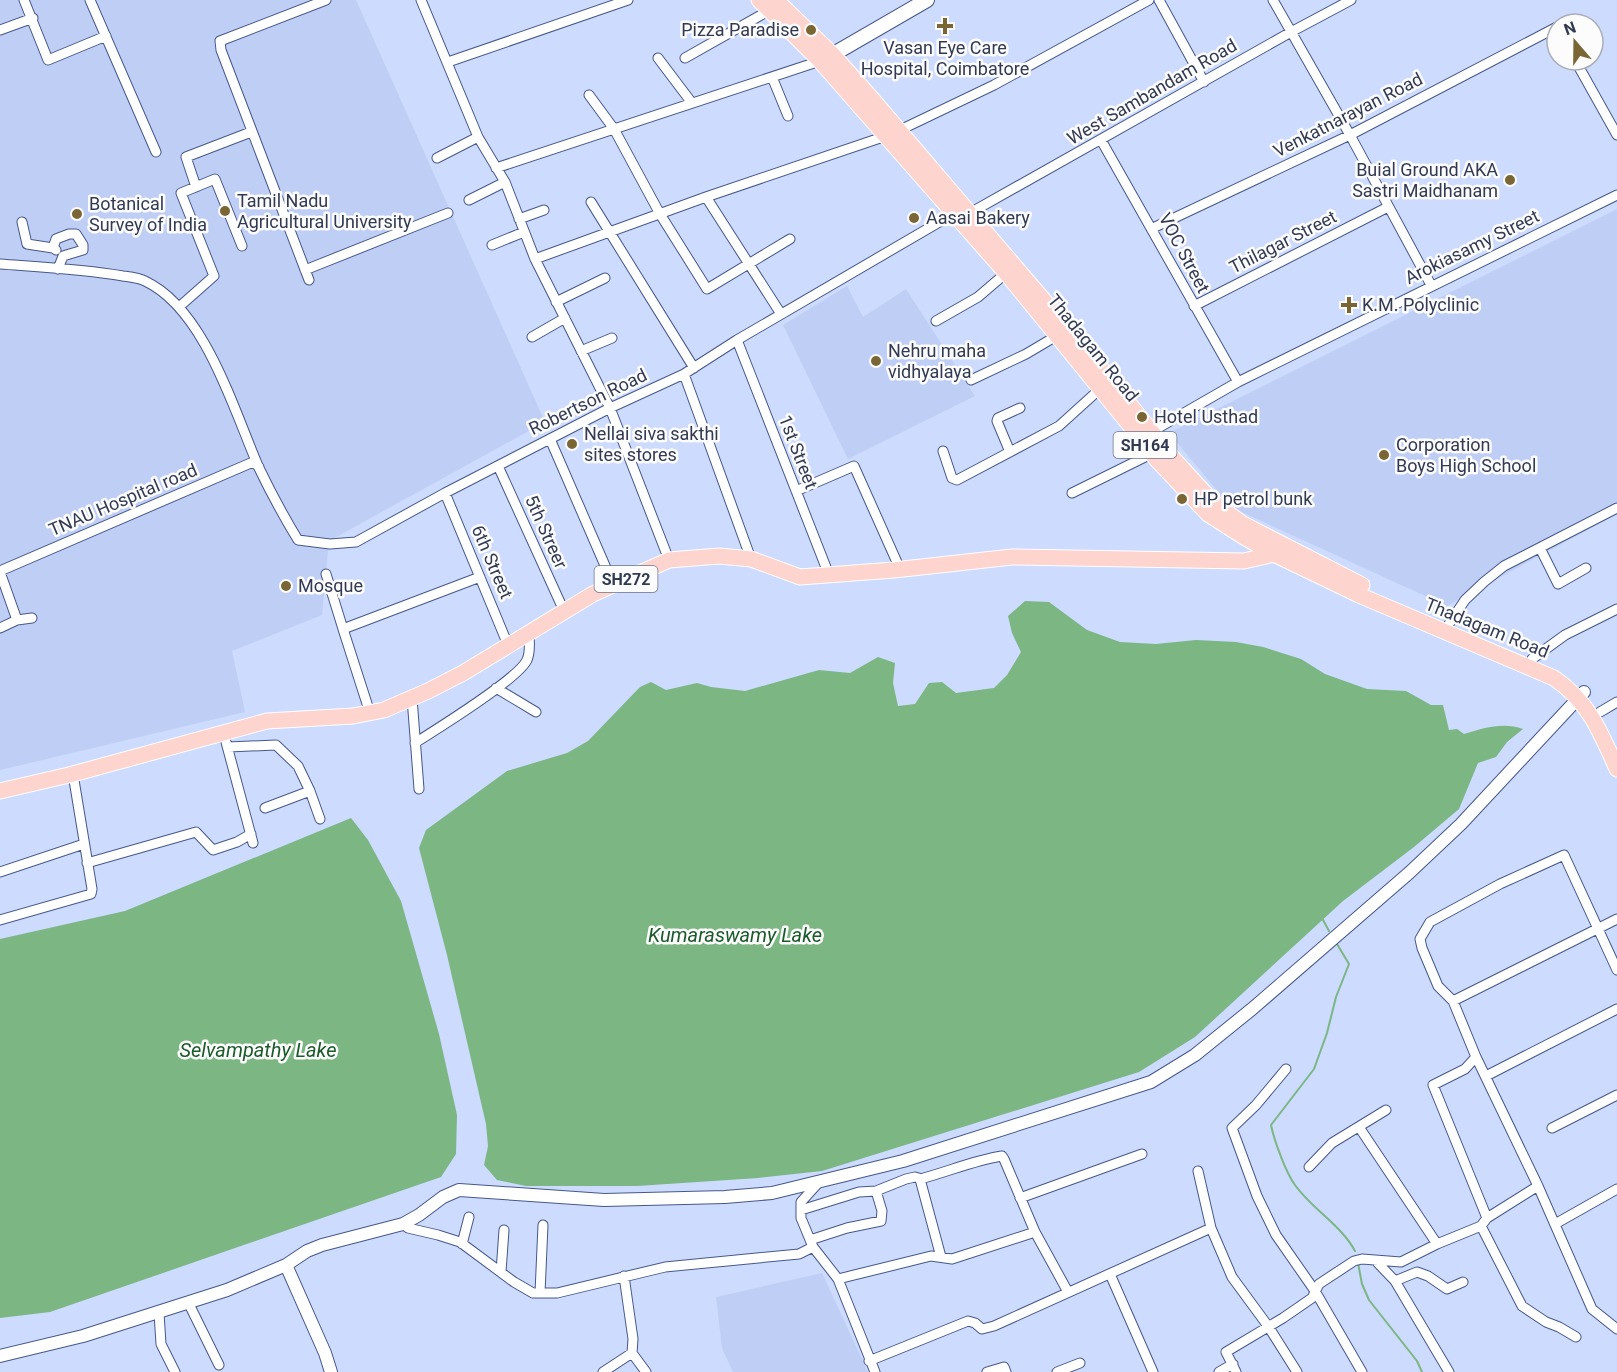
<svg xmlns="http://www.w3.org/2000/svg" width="1617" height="1372" viewBox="0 0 1617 1372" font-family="Roboto,sans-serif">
<rect width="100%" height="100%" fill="#ccdbfe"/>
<path fill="#bfcef5" d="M 0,0 L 356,0 L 545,422 L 329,541 L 322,615 L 232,651 L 245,712 L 0,770 Z
M 1617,209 L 1617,514 L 1447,606 L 1231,507 L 1169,433 Z
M 847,286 L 863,317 L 906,289 L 975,396 L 848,459 L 783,325 Z
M 822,1273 L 868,1372 L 733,1372 L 722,1348 L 716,1297 Z"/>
<path fill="#7bb683" d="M 1025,601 L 1049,602 L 1087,630 L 1120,642 L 1156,644 L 1196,640 L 1236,642 L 1263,647 L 1301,659 L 1325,674 L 1367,689 L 1406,691 L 1431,705 L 1443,705 L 1449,730 L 1457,729 L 1464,734 C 1484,728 1503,722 1523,729 L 1507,742 L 1496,757 L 1478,763 L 1459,809 L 1414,847 L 1343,901 L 1195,1037 L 1139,1072 L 822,1171 L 758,1178 L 637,1186 L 526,1186 L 497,1180 L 484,1165 L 488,1146 L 486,1124 L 447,955 L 419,848 L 426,830 L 507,771 L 567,753 L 588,741 L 640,687 L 651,682 L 666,690 L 697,683 L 711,687 L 745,691 L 819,670 L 850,673 L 878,657 L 895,663 L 893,683 L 898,706 L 915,704 L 929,683 L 942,682 L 956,693 L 994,688 L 1007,675 L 1021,652 L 1012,633 L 1008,616 Z
M 351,818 L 368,840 L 401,901 L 439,1034 L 457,1115 L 456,1154 L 441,1177 L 50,1312 L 0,1318 L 0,939 L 125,911 Z"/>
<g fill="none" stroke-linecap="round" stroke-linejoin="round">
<path stroke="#7bb683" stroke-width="2" d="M 1322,918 L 1329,931
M 1337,944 L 1349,964 L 1336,997 L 1327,1033 L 1314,1069 L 1271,1125 C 1274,1140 1286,1173 1295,1185 C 1312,1209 1341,1225 1355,1251
M 1358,1263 L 1362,1284 L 1369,1300 L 1417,1361 L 1422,1372"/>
<defs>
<path id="minor" d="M 24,0 L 48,60 L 106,36
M 90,0 L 156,152
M 421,0 L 478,137 L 505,182 L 535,259 L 610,408 L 669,560
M 1159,0 L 1204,82
M 1273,0 L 1350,135 L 1431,285
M 0,30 L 33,18
M 658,58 L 692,103
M 685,58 L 770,10
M 1575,60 L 1617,135
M 448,62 L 628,0
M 772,77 L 788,116
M 589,95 L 614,129 L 660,214 L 707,289 L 790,239
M 898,131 L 994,85 L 1149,0
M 1101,140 L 1238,382
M 437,158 L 478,137
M 496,168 L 820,61
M 196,187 L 186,157 L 251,132
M 706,197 L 781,314
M 469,200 L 505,182
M 591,202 L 694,368
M 519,219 L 544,210
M 22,222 L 27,244 L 53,248 L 56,250
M 1153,228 L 1350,135 L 1557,27
M 492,245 L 524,232
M 53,248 L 56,239 L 69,234 L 76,234 L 83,245 L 83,250 L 63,256 L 58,269
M 535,259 L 706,197 L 886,136
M 0,264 C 41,267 83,269 123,276 C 130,277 139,278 145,281 C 205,309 234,411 259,468 C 271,493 284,517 298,540 L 330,544 L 356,542 L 445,493 L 610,408 L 684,374 L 737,340 L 953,214 L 970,213 L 1291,32 L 1351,0
M 305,270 L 448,213
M 309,280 L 221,50 L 220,41 L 326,0
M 556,302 L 605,278
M 1194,306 L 1388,207
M 179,307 L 214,276 L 181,193 L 215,179 L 242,246
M 936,321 L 978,297 L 1006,273
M 532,337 L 565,318
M 737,340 L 829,575
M 581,351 L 612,338
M 684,374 L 751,559
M 971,380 L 1026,354 L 1058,335
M 1151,432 L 1238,382 L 1617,195
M 550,439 L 613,584
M 943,451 L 952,478 L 957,480 L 1059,426 L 1101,388
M 1010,452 L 997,421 L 998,418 L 1020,408
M 498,466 L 564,611
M 796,491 L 854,466 L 900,569
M 445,493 L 508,645
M 1072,493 L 1151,454
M 1540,548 L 1558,584 L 1586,568
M 0,571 L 253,462 L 259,467
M 0,572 L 17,620
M 326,574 L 343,629
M 1449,624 L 1465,600 L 1484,582 L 1504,566 L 1617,508
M 0,628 L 17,620 L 32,618
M 1532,659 L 1565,635 L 1617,609
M 496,688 L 536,712
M 412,698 L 419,789
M 1600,712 L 1617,702
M 370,713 L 343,629 L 480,577
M 226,742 L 253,843
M 415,743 C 437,729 518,679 527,660 C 531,651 529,642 529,632
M 228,747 L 276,745 L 298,766 L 310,791 L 320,819
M 265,808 L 310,791
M 87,863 L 196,832 L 213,850 L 237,842 L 251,834
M 0,872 L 84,844
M 0,920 L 91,894 L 92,889 L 73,774
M 1617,970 L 1564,855 L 1500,884 L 1430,922 L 1420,939 L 1422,948 L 1438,986 L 1453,1001 L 1476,1057 L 1465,1069 L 1433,1085 L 1487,1218 L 1538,1186 L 1592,1309 L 1617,1329
M 1453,1001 L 1617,919
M 1476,1057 L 1538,1186
M 1286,1069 L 1256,1105 L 1232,1128 L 1257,1196 L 1276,1235 L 1315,1291 L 1362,1372
M 1486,1076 L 1617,1009
M 1359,1127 L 1437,1244
M 1552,1128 L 1617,1095
M 1309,1167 L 1332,1143 L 1386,1110
M 1198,1171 L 1211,1228 L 1232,1277 L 1268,1326 L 1297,1372
M 820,1181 L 801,1202 L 801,1218 L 813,1247 L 838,1279 L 875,1372
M 1020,1198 L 1142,1154
M 801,1210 L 859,1192 L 876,1191 L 906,1179 L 915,1177 L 922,1179
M 403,1224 L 408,1228 L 438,1235 L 460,1242 L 514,1282 L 533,1293 L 557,1293 L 665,1267 L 799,1254 L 813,1247
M 1555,1224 L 1617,1189
M 1481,1226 L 1522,1306 L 1546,1322 L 1559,1327 L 1576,1337
M 810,1240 L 847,1228 L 881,1221 L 882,1211 L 876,1191
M 462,1244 L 469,1217
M 941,1257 L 920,1179 C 947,1172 975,1160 1002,1156 L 1004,1159 L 1035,1232
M 1375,1260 L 1395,1281 L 1449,1372
M 501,1272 L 504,1230
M 1110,1274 L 1153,1372
M 838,1279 L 931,1256 L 952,1259 L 1035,1232 L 1068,1292
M 1395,1281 L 1417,1272 L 1428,1276 L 1447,1289 L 1463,1282
M 540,1293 L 543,1225
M 188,1302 L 219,1365
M 159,1313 L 161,1344 L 175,1372
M 632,1353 L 646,1372
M 869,1361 L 968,1321 L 975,1323 L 982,1329 L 994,1326 L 1211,1228
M 603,1372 L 632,1353 L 633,1339 L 624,1276
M 987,1372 L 1004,1367 L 1006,1372
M 1057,1372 L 1080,1363
M 1219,1372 L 1233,1364
M 1236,1372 L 1226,1352 L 1283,1318 L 1312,1298 L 1319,1284 L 1354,1261 L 1362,1259 L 1401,1262 L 1437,1244 L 1481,1226 L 1487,1218"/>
<path id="tertiary" d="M 286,1265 L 325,1353 L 331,1372
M 0,1356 L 83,1336 L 227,1290 L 286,1265 L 307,1251 L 322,1245 L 403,1224 L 419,1215 L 443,1197 L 459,1190 L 604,1200 L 725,1197 L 772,1193 L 903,1161 L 1151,1082 L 1195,1055 L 1252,1009 L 1409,873 L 1461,824 L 1584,692"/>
<path id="secondary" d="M 825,59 L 927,0"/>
<path id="primary" d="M 759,0 L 820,61 L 1006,273 L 1137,434 L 1157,460 L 1208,514 L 1244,537 L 1274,554 L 1359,595 L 1554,678 C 1589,702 1600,731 1617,769
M 776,0 L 833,55 L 873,100 L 1087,351 L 1171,456 L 1213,502 L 1243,524 L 1362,585
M 0,791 L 69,775 L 267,721 L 353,716 L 384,710 L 428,691 L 463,673 L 593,594 L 669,560 L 719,556 L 751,559 L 800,577 L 894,570 L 1012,557 L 1244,561 L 1274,554 L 1279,543"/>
</defs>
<use href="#minor" stroke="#45588a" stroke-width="11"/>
<use href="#tertiary" stroke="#45588a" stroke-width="14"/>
<use href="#secondary" stroke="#45588a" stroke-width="16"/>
<use href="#primary" stroke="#fff" stroke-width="17"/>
<use href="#minor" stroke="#fff" stroke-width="9"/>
<use href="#tertiary" stroke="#fff" stroke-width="12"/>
<use href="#secondary" stroke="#fff" stroke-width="14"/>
<use href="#primary" stroke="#fed4ce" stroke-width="15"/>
</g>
<g fill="#796634" stroke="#fcfcfc" stroke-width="2">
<path d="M942 17h6v6h6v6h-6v6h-6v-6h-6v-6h6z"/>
<circle cx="811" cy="30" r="6"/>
<circle cx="1510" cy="180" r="6"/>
<circle cx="225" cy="211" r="6"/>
<circle cx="77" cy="214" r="6"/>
<circle cx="914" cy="218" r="6"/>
<path d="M1346 296h6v6h6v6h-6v6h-6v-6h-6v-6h6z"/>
<circle cx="876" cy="361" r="6"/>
<circle cx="1142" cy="417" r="6"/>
<circle cx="572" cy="444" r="6"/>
<circle cx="1384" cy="455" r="6"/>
<circle cx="1182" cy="499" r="6"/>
<circle cx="286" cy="586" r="6"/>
</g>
<g text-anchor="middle" stroke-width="5" stroke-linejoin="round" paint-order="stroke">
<g fill="#fcfcfc" stroke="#6e7485" stroke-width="1.5">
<rect x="1113.5" y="432" width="63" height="26" rx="4.5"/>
<rect x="594.5" y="566" width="63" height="26" rx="4.5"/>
</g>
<g font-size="16" font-weight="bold" fill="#313a52">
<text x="1145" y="451">SH164</text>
<text x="626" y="585">SH272</text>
</g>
<g font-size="18" fill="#313a52" stroke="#fcfcfc" text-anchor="start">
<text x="799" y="36" text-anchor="end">Pizza Paradise</text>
<text x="945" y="54" text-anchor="middle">Vasan Eye Care<tspan x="945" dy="21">Hospital, Coimbatore</tspan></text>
<text x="1498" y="176" text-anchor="end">Buial Ground AKA<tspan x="1498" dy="21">Sastri Maidhanam</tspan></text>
<text x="237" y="207">Tamil Nadu<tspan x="237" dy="21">Agricultural University</tspan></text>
<text x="89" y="210">Botanical<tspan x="89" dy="21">Survey of India</tspan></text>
<text x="926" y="224">Aasai Bakery</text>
<text x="1362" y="311">K.M. Polyclinic</text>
<text x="888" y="357">Nehru maha<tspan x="888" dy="21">vidhyalaya</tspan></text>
<text x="1154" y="423">Hotel Usthad</text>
<text x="584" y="440">Nellai siva sakthi<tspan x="584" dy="21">sites stores</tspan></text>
<text x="1396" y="451">Corporation<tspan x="1396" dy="21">Boys High School</tspan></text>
<text x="1194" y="505">HP petrol bunk</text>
<text x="298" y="592">Mosque</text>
</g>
<g font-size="18" fill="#313a52" stroke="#fcfcfc">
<text transform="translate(1152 92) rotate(-30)" y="6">West Sambandam Road</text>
<text transform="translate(1348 115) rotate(-27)" y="6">Venkatnarayan Road</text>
<text transform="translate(1283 242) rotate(-27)" y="6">Thilagar Street</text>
<text transform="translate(1472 247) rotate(-26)" y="6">Arokiasamy Street</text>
<text transform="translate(1184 253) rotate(62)" y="6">VOC Street</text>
<text transform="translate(1093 348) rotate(51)" y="6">Thadagam Road</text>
<text transform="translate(588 402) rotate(-26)" y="6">Robertson Road</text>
<text transform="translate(798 452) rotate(69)" y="6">1st Street</text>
<text transform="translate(123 500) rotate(-23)" y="6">TNAU Hospital road</text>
<text transform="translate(546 532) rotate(66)" y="6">5th Streer</text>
<text transform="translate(492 562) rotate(67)" y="6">6th Street</text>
<text transform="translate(1487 628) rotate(22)" y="6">Thadagam Road</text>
</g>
<g font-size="20" font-style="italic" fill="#1b5a2a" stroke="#fcfcfc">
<text x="735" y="942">Kumaraswamy Lake</text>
<text x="258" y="1057">Selvampathy Lake</text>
</g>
</g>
<g transform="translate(1575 42) rotate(340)"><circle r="28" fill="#fcfcfc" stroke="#abaeb8" stroke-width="1.5"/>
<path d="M0-4.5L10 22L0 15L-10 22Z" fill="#796634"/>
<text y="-9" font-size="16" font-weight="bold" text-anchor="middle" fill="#313a52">N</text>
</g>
</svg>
